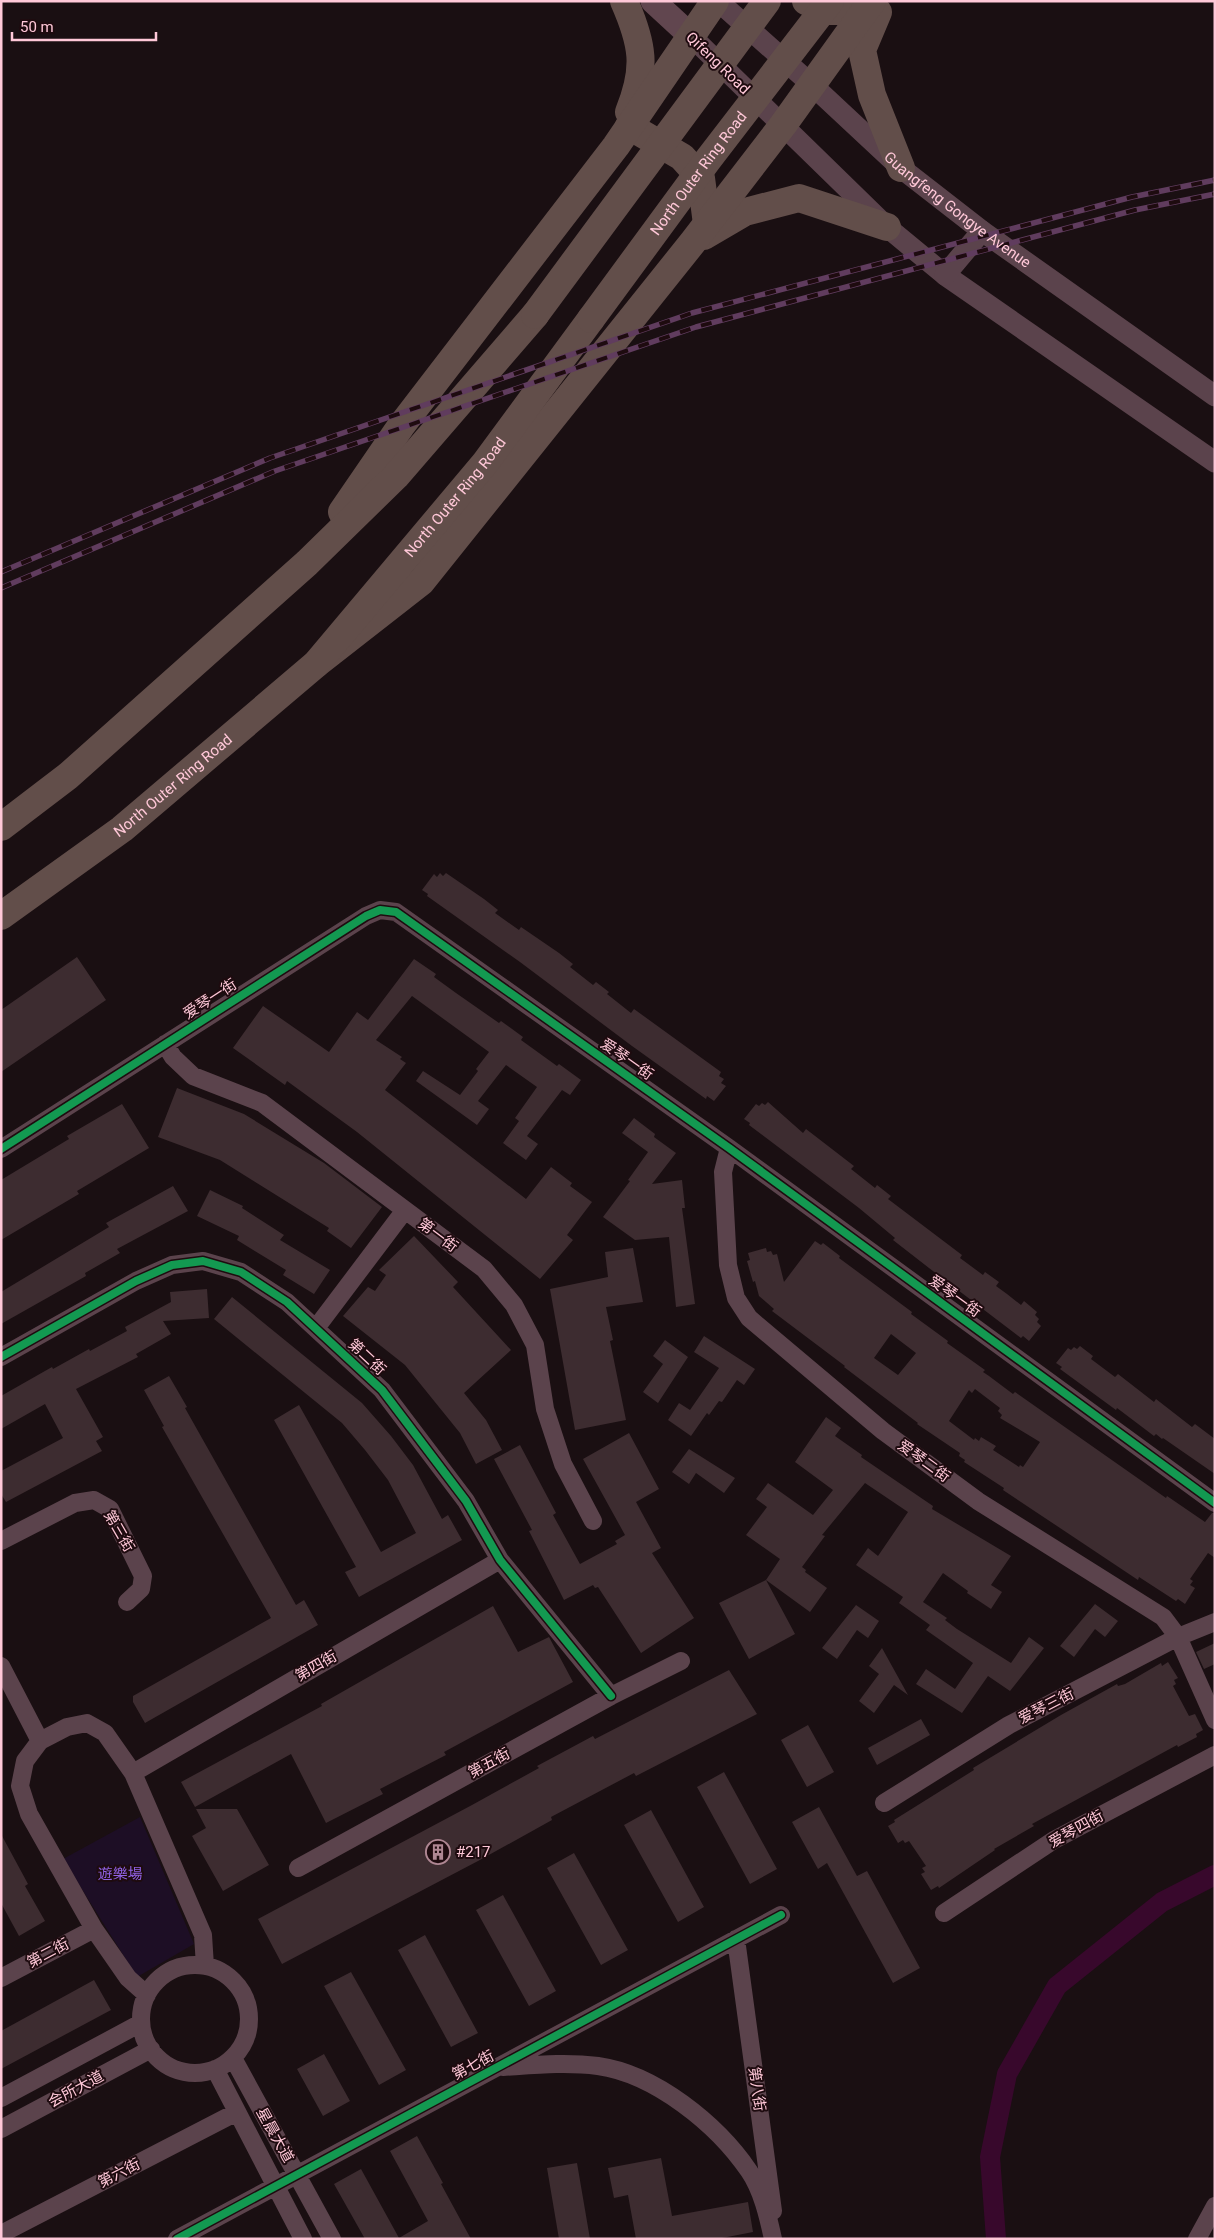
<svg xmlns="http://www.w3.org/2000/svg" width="1216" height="2240" viewBox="0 0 1216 2240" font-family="Roboto,'Noto Sans SC',sans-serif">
<rect width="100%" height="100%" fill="#1a0f12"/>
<path fill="#1d0e25" d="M 140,1817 L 194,1944 L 137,1977 L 63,1859 Z"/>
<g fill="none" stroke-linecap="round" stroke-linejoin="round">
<path stroke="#38082c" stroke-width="20" d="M 996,2239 L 990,2157 L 1007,2074 L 1057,1986 L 1162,1902 L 1215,1875"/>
</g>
<path fill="#3d2c30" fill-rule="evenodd" d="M 440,873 L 443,876 L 446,873 L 484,899 L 498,910 L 495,913 L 519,930 L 521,927 L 559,953 L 573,964 L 570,967 L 593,985 L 596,982 L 609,992 L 607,994 L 631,1013 L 634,1009 L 721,1072 L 719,1076 L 724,1079 L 721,1083 L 726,1086 L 714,1101 L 707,1096 L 706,1099 L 632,1046 L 520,962 L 427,896 L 428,894 L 422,890 L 434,874 L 437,877 Z
M 77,957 L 106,1000 L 1,1072 L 1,1010 Z
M 414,959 L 436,974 L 434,977 L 456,993 L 499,1023 L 501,1021 L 523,1037 L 521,1040 L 557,1066 L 559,1064 L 581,1080 L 570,1095 L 562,1090 L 527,1136 L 538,1144 L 526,1160 L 503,1143 L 519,1121 L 515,1118 L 537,1087 L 506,1065 L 478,1101 L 489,1109 L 477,1125 L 416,1081 L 423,1071 L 460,1095 L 478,1071 L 476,1069 L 489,1052 L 412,996 L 376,1040 L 402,1057 L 400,1059 L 406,1063 L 385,1090 L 526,1199 L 551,1167 L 572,1183 L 570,1186 L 592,1202 L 567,1235 L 573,1240 L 540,1279 L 357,1132 L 287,1081 L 285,1085 L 233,1048 L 263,1006 L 329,1052 L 357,1012 L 368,1020 Z
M 177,1088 L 244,1114 L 324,1163 L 382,1207 L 351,1248 L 327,1231 L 329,1228 L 220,1160 L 158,1137 Z
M 768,1102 L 803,1133 L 806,1129 L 854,1166 L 851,1169 L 875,1188 L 877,1185 L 891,1196 L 888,1199 L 962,1255 L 960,1258 L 983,1275 L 985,1272 L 999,1282 L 996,1286 L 1007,1294 L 1021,1305 L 1024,1301 L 1037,1312 L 1035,1315 L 1039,1319 L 1037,1322 L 1041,1326 L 1029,1341 L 1023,1336 L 1021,1338 L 929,1268 L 893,1240 L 895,1238 L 859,1208 L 749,1125 L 750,1123 L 744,1119 L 756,1104 L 759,1106 L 762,1103 L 765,1105 Z
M 122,1104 L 149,1148 L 77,1191 L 79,1194 L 1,1240 L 1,1180 L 69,1139 L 67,1136 Z
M 634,1118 L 655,1134 L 654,1137 L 676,1153 L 652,1184 L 682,1180 L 685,1208 L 682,1208 L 695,1304 L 676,1307 L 669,1237 L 635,1240 L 603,1217 L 630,1181 L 628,1180 L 648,1152 L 622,1133 Z
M 173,1186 L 188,1211 L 117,1249 L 120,1253 L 85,1273 L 86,1276 L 1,1324 L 1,1292 L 109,1227 L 106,1223 Z
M 210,1190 L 243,1206 L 242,1208 L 284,1235 L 280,1240 L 330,1270 L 314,1294 L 283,1275 L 286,1270 L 237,1240 L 239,1236 L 197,1216 Z
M 414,1236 L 458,1282 L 453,1287 L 511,1350 L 464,1393 L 486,1420 L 502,1450 L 476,1464 L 460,1433 L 405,1365 L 343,1316 L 368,1287 L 375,1291 L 386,1275 L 379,1270 Z
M 815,1241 L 821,1245 L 823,1243 L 840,1256 L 839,1258 L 912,1312 L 911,1314 L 948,1341 L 947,1343 L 985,1370 L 983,1372 L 989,1376 L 1013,1394 L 1015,1392 L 1166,1498 L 1167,1496 L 1205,1522 L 1212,1513 L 1215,1513 L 1215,1558 L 1208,1553 L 1190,1579 L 1193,1581 L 1190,1585 L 1195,1588 L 1185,1604 L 1178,1599 L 1176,1601 L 1139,1577 L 1138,1580 L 1003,1490 L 1004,1488 L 964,1462 L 965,1460 L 959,1456 L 960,1453 L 917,1424 L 918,1423 L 844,1367 L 845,1366 L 772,1311 L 774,1309 L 759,1296 L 755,1281 L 753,1282 L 747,1261 L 750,1260 L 748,1253 L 766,1248 L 767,1252 L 771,1251 L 773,1255 L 777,1254 L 784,1282 ZM 891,1334 L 916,1353 L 898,1375 L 874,1358 ZM 975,1389 L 1000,1408 L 998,1411 L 1002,1415 L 1000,1418 L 1040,1442 L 1023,1467 L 1020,1465 L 1019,1467 L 993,1450 L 996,1446 L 981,1437 L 979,1441 L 975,1438 L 974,1440 L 949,1421 L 969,1390 L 972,1393 Z
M 633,1248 L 643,1302 L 606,1307 L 613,1340 L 610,1341 L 626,1420 L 575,1430 L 550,1289 L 608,1277 L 605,1252 Z
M 207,1289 L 209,1318 L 163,1321 L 171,1334 L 136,1354 L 138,1357 L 76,1389 L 103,1437 L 96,1441 L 102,1451 L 6,1502 L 1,1494 L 1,1471 L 63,1438 L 45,1404 L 1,1429 L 1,1396 L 52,1367 L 53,1369 L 89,1349 L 90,1351 L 127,1331 L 125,1327 L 171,1302 L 170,1292 Z
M 232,1297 L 362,1403 L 391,1436 L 413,1465 L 442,1519 L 448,1515 L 462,1540 L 359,1597 L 345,1572 L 356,1567 L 274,1420 L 299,1405 L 381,1552 L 416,1533 L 388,1480 L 365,1450 L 342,1423 L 214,1319 Z
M 704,1336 L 755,1369 L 744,1385 L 737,1380 L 722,1402 L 719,1401 L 709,1415 L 707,1413 L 691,1436 L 668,1420 L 679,1403 L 690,1410 L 719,1368 L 694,1352 Z
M 665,1340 L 688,1357 L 658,1403 L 643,1392 L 663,1364 L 653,1356 Z
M 1080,1346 L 1093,1356 L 1091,1359 L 1115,1377 L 1118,1374 L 1154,1402 L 1156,1399 L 1192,1427 L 1195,1424 L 1215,1439 L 1215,1474 L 1163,1438 L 1162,1439 L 1156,1434 L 1154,1436 L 1117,1408 L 1116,1410 L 1060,1369 L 1062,1367 L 1056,1363 L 1068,1348 L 1071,1350 L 1074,1347 L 1077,1349 Z
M 169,1376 L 187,1407 L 185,1408 L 296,1605 L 304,1600 L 318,1625 L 145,1723 L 133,1702 L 133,1696 L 271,1618 L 162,1427 L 164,1426 L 144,1390 Z
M 826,1417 L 841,1428 L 835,1436 L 862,1455 L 861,1457 L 933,1506 L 932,1509 L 1011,1556 L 991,1585 L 1002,1592 L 991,1609 L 967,1593 L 968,1591 L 943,1573 L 923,1602 L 947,1618 L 945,1620 L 957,1629 L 1011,1663 L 1029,1637 L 1044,1648 L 1010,1691 L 988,1676 L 962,1713 L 916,1684 L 926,1669 L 955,1689 L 973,1663 L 926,1630 L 930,1625 L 899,1603 L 903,1597 L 856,1565 L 868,1548 L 878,1556 L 908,1512 L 865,1483 L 822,1535 L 825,1536 L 802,1567 L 806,1570 L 805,1572 L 827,1588 L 810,1612 L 766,1580 L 795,1634 L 749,1659 L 719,1603 L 766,1580 L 780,1559 L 746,1535 L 767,1507 L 756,1499 L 768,1483 L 813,1515 L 833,1490 L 795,1462 Z
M 629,1433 L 659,1489 L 636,1502 L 661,1548 L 652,1553 L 694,1618 L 641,1653 L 598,1587 L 595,1588 L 593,1585 L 564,1600 L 529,1531 L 532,1530 L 494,1459 L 520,1445 L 556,1513 L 553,1515 L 580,1564 L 617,1544 L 615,1541 L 625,1535 L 583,1459 Z
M 689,1449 L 735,1478 L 724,1493 L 696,1473 L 689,1484 L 672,1472 Z
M 1095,1604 L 1118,1621 L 1105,1637 L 1095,1629 L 1074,1657 L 1060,1646 Z
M 856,1605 L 879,1621 L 868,1638 L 857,1630 L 837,1659 L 822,1648 Z
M 493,1606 L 518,1652 L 549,1637 L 573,1682 L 444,1752 L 446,1755 L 380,1789 L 383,1794 L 326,1823 L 291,1754 L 195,1807 L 181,1782 L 322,1706 L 321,1704 Z
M 1215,1643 L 1215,1664 L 1204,1669 L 1196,1652 Z
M 882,1648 L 908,1695 L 894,1685 L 874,1713 L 859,1701 L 879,1674 L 869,1666 Z
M 1168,1662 L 1178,1678 L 1174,1680 L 1176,1684 L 1173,1686 L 1189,1716 L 1195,1714 L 1203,1730 L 1196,1734 L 1197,1737 L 1178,1747 L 1177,1745 L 1032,1824 L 1034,1826 L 994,1849 L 995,1850 L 939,1888 L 938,1886 L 931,1890 L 921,1874 L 925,1872 L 922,1868 L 926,1866 L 909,1841 L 905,1843 L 903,1840 L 898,1843 L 888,1826 L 895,1822 L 894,1820 L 974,1770 L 973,1768 L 1061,1715 L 1117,1684 L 1118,1686 L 1125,1684 L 1161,1663 L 1162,1666 Z
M 729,1670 L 757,1714 L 636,1776 L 634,1773 L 551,1817 L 552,1820 L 478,1861 L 282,1964 L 258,1919 L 472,1805 L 539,1768 L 537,1766 L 593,1736 L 595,1739 Z
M 921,1719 L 930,1735 L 877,1765 L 868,1748 Z
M 808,1725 L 834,1772 L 807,1787 L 781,1740 Z
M 724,1772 L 777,1869 L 750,1884 L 697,1787 Z
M 819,1807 L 857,1876 L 867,1871 L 920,1968 L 893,1983 L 827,1863 L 818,1869 L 792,1822 Z
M 196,1809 L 237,1809 L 269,1865 L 223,1891 L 192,1836 L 206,1828 Z
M 651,1810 L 704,1907 L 678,1922 L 624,1825 Z
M 1,1834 L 28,1884 L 25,1886 L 45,1921 L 19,1936 L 1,1903 Z
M 574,1853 L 628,1950 L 601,1965 L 547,1868 Z
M 503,1895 L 556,1991 L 529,2006 L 476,1910 Z
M 425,1935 L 478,2033 L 451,2047 L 398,1950 Z
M 351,1972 L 406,2070 L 379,2085 L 324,1986 Z
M 94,1980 L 111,2010 L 1,2069 L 1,2031 Z
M 324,2054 L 350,2101 L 323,2116 L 297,2069 Z
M 417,2136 L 443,2183 L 441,2184 L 471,2239 L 365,2239 L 334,2184 L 361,2169 L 399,2238 L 428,2221 L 390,2151 Z
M 661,2158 L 672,2216 L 748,2202 L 753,2232 L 717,2239 L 636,2239 L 628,2195 L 614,2198 L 608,2168 Z
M 577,2163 L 590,2239 L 559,2239 L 547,2168 Z"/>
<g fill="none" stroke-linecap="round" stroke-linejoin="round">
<path stroke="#5b434c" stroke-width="18" d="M 165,1044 L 173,1057 L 193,1076 L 262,1103 L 484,1269 L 514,1305 L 535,1345 L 545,1409 L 563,1464 L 593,1521
M 729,1148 L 723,1172 L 728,1265 L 736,1298 L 749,1318 L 883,1431 L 978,1501 L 1163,1617 L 1178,1637 L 1215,1720
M 1,1149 L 366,916 L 380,910 L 396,912 L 729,1148 L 1215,1503
M 316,1328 L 405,1210
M 1,1357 L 136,1281 L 172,1265 L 203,1261 L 241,1272 L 287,1302 L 382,1390 L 466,1501 L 500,1560 L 611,1696
M 1,1541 L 75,1503 L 94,1500 L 110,1509 L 143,1576 L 141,1589 L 127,1602
M 1,1666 L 40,1741
M 133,1773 L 500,1560
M 884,1803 L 1009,1725 L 1178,1637 L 1215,1622
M 298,1868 L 611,1696 L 681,1661
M 944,1913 L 1054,1840 L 1215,1755
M 736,1939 L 773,2211
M141 2019a54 54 0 1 1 108 0a54 54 0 1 1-108 0Z
M 1,1978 L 94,1929
M 147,1995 L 128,1978 L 94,1929 L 29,1814 L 20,1786 L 25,1761 L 40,1741 L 67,1727 L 87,1723 L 105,1733 L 133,1773 L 203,1935 L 205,1966
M 233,2058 L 332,2239
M 503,2067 C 535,2065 566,2062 598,2066 C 655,2074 717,2124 749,2171 C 762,2190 768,2216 773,2239
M 215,2069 L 303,2239
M 1,2098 L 141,2023
M 1,2129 L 151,2049
M 1,2234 L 237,2112
M 177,2239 L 781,1915
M 1197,2239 L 1215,2206"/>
<g stroke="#5b434c" stroke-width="21">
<path id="s1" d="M 718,1 L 811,84 L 901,168 L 982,231 L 1215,396"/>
<path d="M 692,37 L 887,227 L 945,275 L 1215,462"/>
<path d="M 945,275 L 982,231"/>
</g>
<path stroke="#61464f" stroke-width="25" d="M 653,1 L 692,37"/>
<g stroke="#624e4a" stroke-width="28">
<path d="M 624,1 C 643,44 647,68 629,112"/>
<path d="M 806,1 L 827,11 L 847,11"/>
<path d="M 878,12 L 862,50 L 872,95 L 901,168"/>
<path d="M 629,126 L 682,157 L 701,178 L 707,224"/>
<path d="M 704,236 L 745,212 L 799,198 L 887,227"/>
<path d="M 342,512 L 401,426 L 616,146 L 715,1"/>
<path d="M 316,664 L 421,582 L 693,242 L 783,125 L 872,1"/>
<path d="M 1,827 L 68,776 L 307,563 L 396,476 L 535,315"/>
<path id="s2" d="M 1,916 L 122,829 L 316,664 L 485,463 L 591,319"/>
</g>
<defs>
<path id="rail" d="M 1,572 L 270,458 L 692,313 L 1132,197 L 1215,180
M 1,588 L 275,471 L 696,327 L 1135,210 L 1215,194"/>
</defs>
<use href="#rail" stroke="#603c5e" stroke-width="5.5"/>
<use href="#rail" stroke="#1e0b0f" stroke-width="4" stroke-dasharray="11" stroke-linecap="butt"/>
<g stroke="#624e4a" stroke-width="28">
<path d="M 535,315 L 767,1"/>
<path id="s3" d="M 591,319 L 707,161 L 830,1"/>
</g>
<defs>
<path id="cycleway" d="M 1,1149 L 366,916 L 380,910 L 396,912 L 729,1148 L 1215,1503
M 1,1357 L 136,1281 L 172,1265 L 203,1261 L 241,1272 L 287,1302 L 382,1390 L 466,1501 L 500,1560 L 611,1696
M 177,2239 L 781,1915"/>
</defs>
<use href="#cycleway" stroke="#1e0b0f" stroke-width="11"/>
<use href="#cycleway" stroke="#139951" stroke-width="8"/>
</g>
<defs>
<symbol id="building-ring" viewBox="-11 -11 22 22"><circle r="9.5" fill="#1e0b0f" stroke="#af8793" stroke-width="1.5"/><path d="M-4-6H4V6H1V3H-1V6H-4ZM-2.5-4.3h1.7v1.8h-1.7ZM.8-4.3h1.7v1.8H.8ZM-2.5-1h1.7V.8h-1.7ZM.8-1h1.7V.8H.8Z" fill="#af8793"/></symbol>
</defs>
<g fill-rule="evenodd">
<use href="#building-ring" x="424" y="1838" width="28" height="28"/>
</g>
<g text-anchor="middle" stroke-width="4" stroke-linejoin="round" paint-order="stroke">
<g font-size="15" fill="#ffc8d8" stroke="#1e0b0f">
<text transform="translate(718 63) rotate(44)" y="5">Qifeng Road</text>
<text dy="5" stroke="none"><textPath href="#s3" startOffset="181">North Outer Ring Road</textPath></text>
<text dy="5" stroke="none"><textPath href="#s1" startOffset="318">Guangfeng Gongye Avenue</textPath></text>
<text dy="5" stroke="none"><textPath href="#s2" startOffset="621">North Outer Ring Road</textPath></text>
<text dy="5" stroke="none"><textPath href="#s2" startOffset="216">North Outer Ring Road</textPath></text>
<text transform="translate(210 999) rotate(-33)" y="5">爱琴一街</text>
<text transform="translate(627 1059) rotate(35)" y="5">爱琴一街</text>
<text transform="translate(438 1235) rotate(37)" y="5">第一街</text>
<text transform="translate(955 1296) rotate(36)" y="5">爱琴一街</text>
<text transform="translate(367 1357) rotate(43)" y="5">第二街</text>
<text transform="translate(924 1461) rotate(36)" y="5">爱琴二街</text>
<text transform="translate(119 1531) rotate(60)" y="5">第三街</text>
<text transform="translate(316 1666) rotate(-30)" y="5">第四街</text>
<text transform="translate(1046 1706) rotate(-27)" y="5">爱琴三街</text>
<text transform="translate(489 1763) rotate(-29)" y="5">第五街</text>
<text transform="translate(1076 1829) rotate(-29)" y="5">爱琴四街</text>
<text transform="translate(48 1953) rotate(-28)" y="5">第二街</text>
<text transform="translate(473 2065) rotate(-28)" y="5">第七街</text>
<text transform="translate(76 2089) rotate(-28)" y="5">会所大道</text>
<text transform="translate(757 2089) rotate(82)" y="5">第八街</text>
<text transform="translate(275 2135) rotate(61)" y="5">星晨大道</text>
<text transform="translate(119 2173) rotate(-27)" y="5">第六街</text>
</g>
<g font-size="15" fill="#ffc8d8" stroke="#1e0b0f" text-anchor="start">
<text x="456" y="1857">#217</text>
</g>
<g font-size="15" fill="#9162e6" stroke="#1e0b0f">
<text x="120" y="1879">遊樂場</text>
</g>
</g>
<rect width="1216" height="2240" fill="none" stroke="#ffc8d8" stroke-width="5"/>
<path d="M12 32v8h144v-8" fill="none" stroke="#ffc8d8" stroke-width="2.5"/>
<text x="20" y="32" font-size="15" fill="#ffc8d8" stroke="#1e0b0f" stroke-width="4" paint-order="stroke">50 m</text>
</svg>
